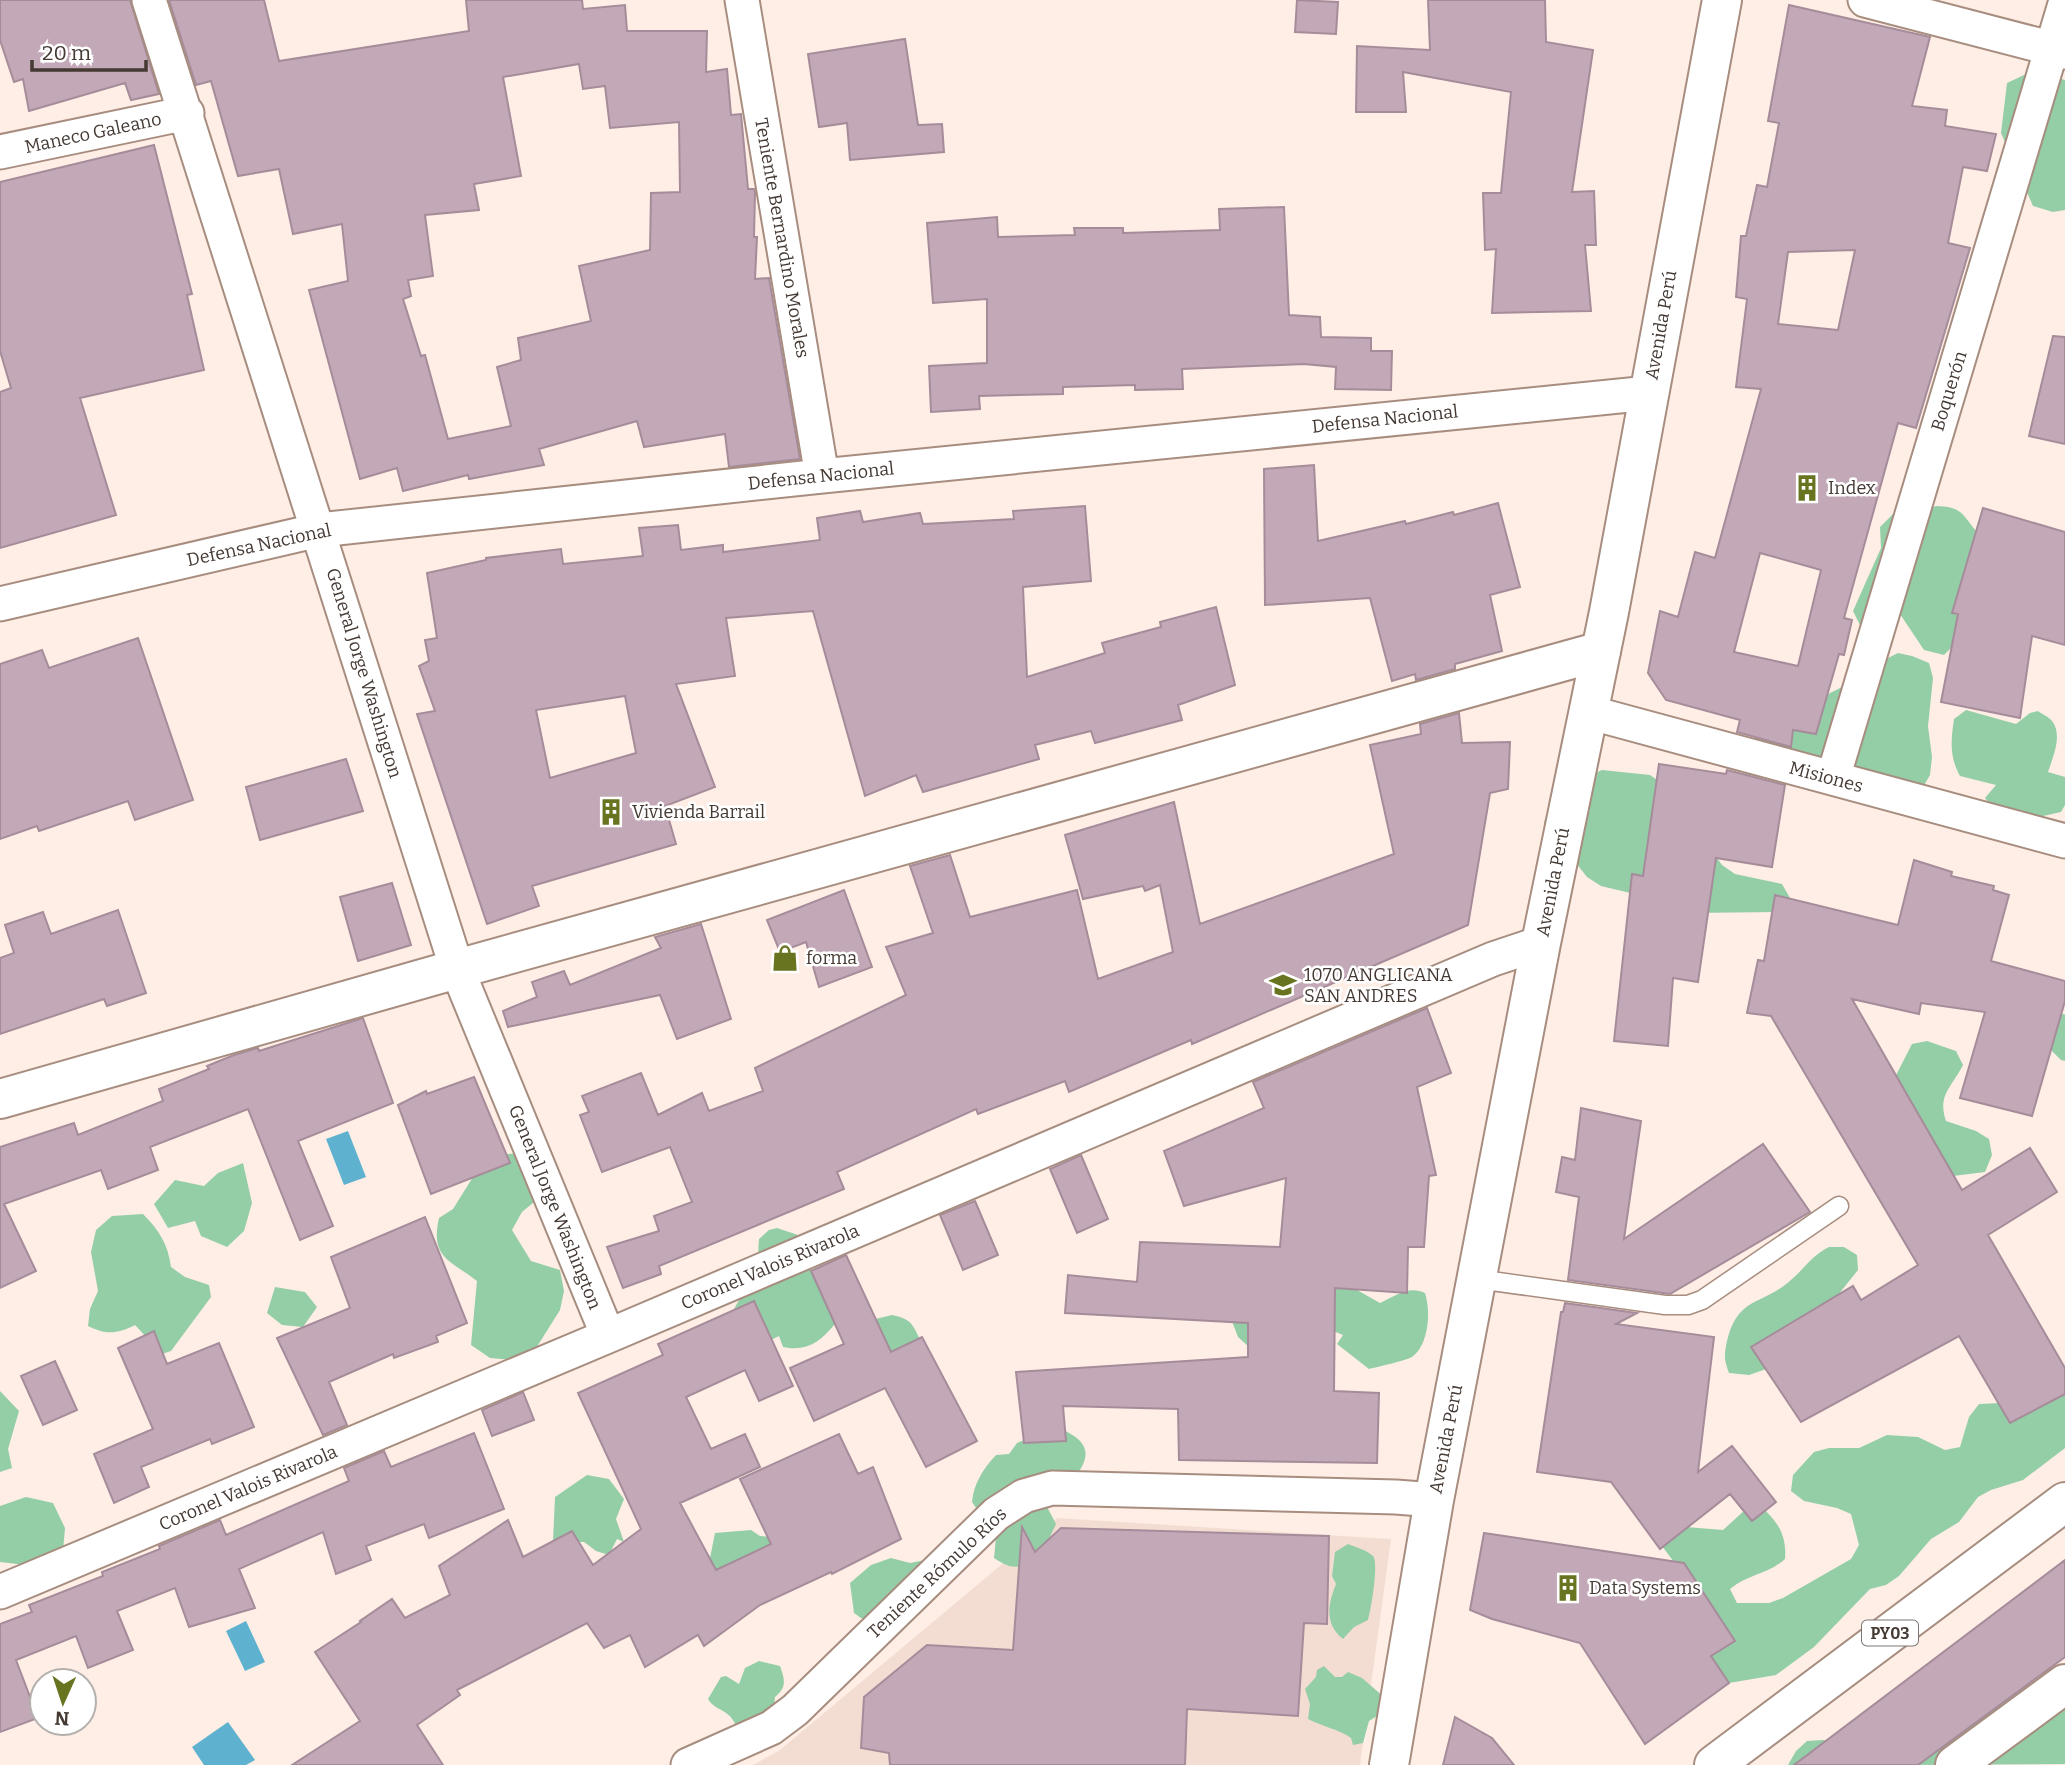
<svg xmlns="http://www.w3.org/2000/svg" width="2065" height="1765" viewBox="0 0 2065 1765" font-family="Bitter,serif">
<rect width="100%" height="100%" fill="#ffeee5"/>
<path fill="#f3ddd2" d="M 1057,1518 L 1391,1539 L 1360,1765 L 753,1765 L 780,1750 Z"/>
<path fill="#93cea7" d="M 2042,73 L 2065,80 L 2065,210 L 2053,212 L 2033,206 L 2001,133 L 2007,83 L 2024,75 Z
M 1937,506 C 1958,507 1961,511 1972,526 C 1975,531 1982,535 1986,539 L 1969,593 L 1956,614 L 1965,628 L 1962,637 L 1944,655 L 1924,650 L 1900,614 L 1896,619 L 1871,630 L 1860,625 L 1853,611 L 1881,548 L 1880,527 L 1893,514 L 1903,510 L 1909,512 Z
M 1898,653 L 1912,656 L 1929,663 L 1933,678 L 1928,726 L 1932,757 L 1930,775 L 1922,789 L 1762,778 L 1746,774 L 1728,765 L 1736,750 L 1764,732 L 1819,701 L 1830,693 L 1858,679 L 1884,660 Z
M 1966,710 L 2016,724 L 2030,713 L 2038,711 C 2042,714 2049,717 2052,721 C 2063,735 2053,757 2048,772 L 2065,777 L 2065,805 L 2061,812 L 2030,819 L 1993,809 L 1985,798 L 1996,785 L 1960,776 C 1949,756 1951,740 1954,719 Z
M 1602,770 L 1650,775 L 1663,784 L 1722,865 L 1735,874 L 1782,884 L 1790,898 L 1782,912 L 1688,913 L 1672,903 L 1601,886 L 1587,877 L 1576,863 L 1547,842 C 1546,837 1544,830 1544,825 C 1544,805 1585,776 1602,770 Z
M 2064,1014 L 2065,1015 L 2065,1061 L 2061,1060 L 2048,1047 L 2049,1017 Z
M 1927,1041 L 1956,1051 L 1963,1065 C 1952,1087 1937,1095 1946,1121 L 1976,1131 L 1989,1139 L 1992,1155 L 1985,1172 L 1953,1176 L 1891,1085 L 1912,1044 Z
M 522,1153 L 539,1198 L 522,1212 L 512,1230 L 531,1261 L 560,1270 L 564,1291 L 560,1310 L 533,1353 L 514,1360 L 490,1358 L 471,1345 L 477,1281 C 450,1260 430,1258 439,1218 L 453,1209 L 473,1177 L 497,1155 Z
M 243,1163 L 252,1203 L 244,1231 L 227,1247 L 201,1236 L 195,1221 L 168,1228 L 154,1204 L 175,1180 L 204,1186 L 218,1173 Z
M 143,1214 C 159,1230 168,1244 171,1267 L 185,1277 L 209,1285 L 211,1297 L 171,1351 L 162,1354 L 135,1325 C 117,1334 106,1335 88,1326 L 90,1309 L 98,1291 L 91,1252 L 96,1230 L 112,1216 Z
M 777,1228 L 804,1237 L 809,1267 L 817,1278 L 835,1324 C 820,1342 807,1352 783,1347 L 779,1336 L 771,1340 L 730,1318 C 737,1300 750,1286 756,1268 C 759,1259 758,1248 759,1239 L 769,1230 Z
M 1829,1247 L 1844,1247 L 1857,1255 L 1858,1270 L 1838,1295 L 1769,1368 L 1749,1375 L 1729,1373 C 1724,1360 1724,1355 1727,1341 C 1738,1295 1763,1306 1792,1279 C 1806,1267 1811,1256 1829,1247 Z
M 1334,1277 L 1380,1303 C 1395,1296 1409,1285 1425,1293 C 1431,1311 1429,1345 1412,1357 C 1408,1360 1377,1367 1369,1369 L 1337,1344 L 1343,1335 L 1323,1327 L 1249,1347 L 1238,1337 L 1230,1316 Z
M 275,1287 L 305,1292 L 317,1307 L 303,1327 L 282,1325 L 267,1313 Z
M 892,1315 C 917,1320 912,1329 925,1347 L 918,1365 L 864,1340 L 871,1320 Z
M 2065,1377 L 2065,1448 L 2023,1480 L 1991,1490 L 1978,1497 L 1959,1522 L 1931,1539 L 1899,1576 L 1886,1585 L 1870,1589 L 1814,1647 L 1776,1675 L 1729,1683 L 1707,1678 L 1676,1565 L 1657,1539 L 1662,1525 L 1723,1530 L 1746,1509 L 1760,1506 C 1778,1521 1787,1536 1785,1559 C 1767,1575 1748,1574 1730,1589 L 1737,1603 L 1769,1603 L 1783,1598 L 1851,1559 L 1859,1545 L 1851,1514 L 1837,1508 L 1804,1501 L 1791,1491 L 1793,1475 L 1814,1452 L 1829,1448 L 1859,1448 L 1887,1435 L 1918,1437 L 1945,1450 L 1960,1447 L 1969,1417 L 1979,1404 L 2024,1402 Z
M 0,1391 L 19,1411 L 8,1449 L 12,1468 L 0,1472 Z
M 1054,1427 C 1063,1429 1066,1431 1074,1436 C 1106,1457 1063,1489 1046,1505 L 1056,1524 L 1047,1543 L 1037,1549 L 1034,1561 C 1017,1569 1010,1569 994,1558 L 996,1537 L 972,1502 C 974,1483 983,1469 996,1455 L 1009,1454 L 1017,1443 Z
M 587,1475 L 609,1479 L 624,1499 L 616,1519 L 624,1542 L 617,1539 L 609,1555 L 596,1551 L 584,1542 L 553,1541 L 555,1497 Z
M 26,1497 L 53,1503 L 65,1528 L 63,1551 L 26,1565 L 0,1562 L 0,1506 Z
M 751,1530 L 760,1536 L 776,1537 L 775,1598 C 750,1610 731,1592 709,1579 L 710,1558 L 715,1533 Z
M 1348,1544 C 1355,1547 1367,1550 1373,1556 C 1379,1563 1371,1610 1368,1620 L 1354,1627 L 1343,1639 C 1324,1624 1328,1604 1336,1584 L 1332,1576 L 1335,1552 Z
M 891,1558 L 910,1563 L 930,1559 L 869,1620 L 861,1618 L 854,1613 L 850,1583 L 871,1565 Z
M 759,1661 L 780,1666 C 785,1680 787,1687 775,1697 L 774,1707 L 769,1721 L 736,1726 C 729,1708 716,1712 708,1699 L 721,1677 L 726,1676 L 739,1684 L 745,1668 Z
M 1324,1666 L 1335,1677 L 1342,1677 L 1348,1672 L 1362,1678 L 1384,1697 L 1382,1713 L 1369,1721 L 1363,1743 L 1353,1745 L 1351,1738 C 1341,1730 1321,1726 1308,1719 L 1310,1704 L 1305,1689 L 1316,1677 L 1317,1670 Z
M 2065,1677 L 2065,1764 L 1910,1765 L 2003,1685 L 2051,1683 Z
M 1823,1740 L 1838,1743 L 1869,1765 L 1788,1765 L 1796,1751 L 1807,1741 Z"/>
<path fill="#5eb2cf" d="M 348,1131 L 366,1177 L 344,1185 L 326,1139 Z
M 246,1621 L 265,1662 L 245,1671 L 226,1631 Z
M 228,1722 L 255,1760 L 246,1765 L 204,1765 L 192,1747 Z"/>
<path fill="#c3a8b7" stroke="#a68c9a" stroke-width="2" fill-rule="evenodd" d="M 0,0 L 130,0 L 159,94 L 131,100 L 125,83 L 29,111 L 23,79 L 14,82 L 0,40 Z
M 169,0 L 264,0 L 279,61 L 469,31 L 466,0 L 582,0 L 583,9 L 625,5 L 627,31 L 707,31 L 706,72 L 727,69 L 731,115 L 741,114 L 748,189 L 754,189 L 755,192 L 754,237 L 757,237 L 755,279 L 769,278 L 800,459 L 729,467 L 725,434 L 644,447 L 637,421 L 539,449 L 544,465 L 469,479 L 468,475 L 403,491 L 397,468 L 360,479 L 309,290 L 348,281 L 342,224 L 293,234 L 279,169 L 238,176 L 211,81 L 196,85 ZM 579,64 L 583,89 L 605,86 L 610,128 L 679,122 L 680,192 L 651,193 L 650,250 L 579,266 L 591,321 L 518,338 L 521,360 L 497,367 L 511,426 L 448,439 L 425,355 L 421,356 L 403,299 L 411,296 L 408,280 L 433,276 L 425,215 L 479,210 L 474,184 L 521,176 L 503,77 Z
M 1297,0 L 1338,2 L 1336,34 L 1295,32 Z
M 1428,0 L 1545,0 L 1546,42 L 1593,50 L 1572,192 L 1594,191 L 1596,245 L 1585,245 L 1591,311 L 1492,313 L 1496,249 L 1485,250 L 1483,193 L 1501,193 L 1511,92 L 1403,72 L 1406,112 L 1356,112 L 1357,46 L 1430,50 Z
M 1789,5 L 1930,37 L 1912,106 L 1947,110 L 1945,126 L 1996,134 L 1987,171 L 1963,167 L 1948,243 L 1970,248 L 1916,428 L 1898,423 L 1844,618 L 1852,620 L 1844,655 L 1839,654 L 1816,734 L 1793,730 L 1791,747 L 1737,732 L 1740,720 L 1666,700 L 1648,673 L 1660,611 L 1678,617 L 1695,552 L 1715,558 L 1761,389 L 1736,387 L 1747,299 L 1736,297 L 1741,236 L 1746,236 L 1757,185 L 1767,187 L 1779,123 L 1768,121 ZM 1855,250 L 1838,330 L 1778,324 L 1788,252 ZM 1760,553 L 1821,570 L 1798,666 L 1734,652 Z
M 905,39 L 918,125 L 942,124 L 944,152 L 850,160 L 847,123 L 819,127 L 808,54 Z
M 154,145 L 192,294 L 187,295 L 204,370 L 80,398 L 116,515 L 0,548 L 0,392 L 11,388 L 0,351 L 0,182 Z
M 1284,207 L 1289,315 L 1320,317 L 1321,337 L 1371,338 L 1371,351 L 1392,351 L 1391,390 L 1335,389 L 1336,367 L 1304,364 L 1182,369 L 1183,389 L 1135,390 L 1135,385 L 1063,387 L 1063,394 L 979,396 L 980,409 L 931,412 L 929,366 L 987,363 L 987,299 L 933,303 L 927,223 L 997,217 L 998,237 L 1075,235 L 1074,228 L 1123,228 L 1123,233 L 1220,230 L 1219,209 Z
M 2053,336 L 2065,337 L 2065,444 L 2029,436 Z
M 1314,465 L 1318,541 L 1405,521 L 1406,524 L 1453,512 L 1454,515 L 1498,503 L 1520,587 L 1490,595 L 1502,651 L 1455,664 L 1455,669 L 1416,680 L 1415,674 L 1392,681 L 1370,598 L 1265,605 L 1264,469 Z
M 1085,506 L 1091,581 L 1023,587 L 1027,677 L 1105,653 L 1102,643 L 1161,627 L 1160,622 L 1216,607 L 1235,685 L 1178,705 L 1182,720 L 1095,743 L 1091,731 L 1035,745 L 1039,759 L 923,792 L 916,775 L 865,796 L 813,611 L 726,618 L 735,676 L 676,684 L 715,787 L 665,806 L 676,844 L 532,886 L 539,906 L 487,924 L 417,714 L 435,711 L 419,666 L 429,661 L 425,640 L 437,638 L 427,573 L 486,560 L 486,558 L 561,549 L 563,564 L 643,556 L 639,528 L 678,525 L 681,550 L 723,545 L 723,552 L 820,540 L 817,518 L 860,511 L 863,522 L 920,513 L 923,524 L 1014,519 L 1013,511 ZM 625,696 L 636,753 L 550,778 L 536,710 Z
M 1983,508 L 2065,532 L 2065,645 L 2032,636 L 2020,718 L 1941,702 L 1958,614 L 1952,613 Z
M 138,638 L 193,800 L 135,820 L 128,801 L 39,831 L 37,826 L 0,839 L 0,664 L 42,650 L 49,668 Z
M 1459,713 L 1462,743 L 1510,742 L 1508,789 L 1490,793 L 1468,925 L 1192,1044 L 1191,1040 L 1069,1092 L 1065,1081 L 978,1114 L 976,1109 L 837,1172 L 844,1189 L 659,1266 L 661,1274 L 623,1288 L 607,1247 L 659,1231 L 654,1216 L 692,1202 L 670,1147 L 602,1172 L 580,1115 L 589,1112 L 582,1096 L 641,1073 L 658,1115 L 702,1093 L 709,1111 L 763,1091 L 755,1068 L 906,995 L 886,947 L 933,933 L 910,866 L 950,855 L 970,917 L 1077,890 L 1098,979 L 1173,952 L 1160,885 L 1145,891 L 1143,886 L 1083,899 L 1065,835 L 1174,802 L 1200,924 L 1394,854 L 1370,745 L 1421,734 L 1420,724 Z
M 346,759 L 363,811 L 260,840 L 246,787 Z
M 1659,764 L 1726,774 L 1727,770 L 1785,785 L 1772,867 L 1716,858 L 1698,982 L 1673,978 L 1668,1046 L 1614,1041 L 1632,874 L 1643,876 Z
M 1914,860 L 1952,872 L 1951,876 L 1994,886 L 1993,890 L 2009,895 L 1991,961 L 2065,981 L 2065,1001 L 2032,1116 L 1960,1098 L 1985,1012 L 1921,1003 L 1919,1014 L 1852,999 L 1962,1190 L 2030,1148 L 2057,1192 L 1988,1235 L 2065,1368 L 2065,1394 L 2010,1423 L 1959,1336 L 1801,1422 L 1751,1347 L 1853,1286 L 1861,1300 L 1918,1265 L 1771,1016 L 1747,1013 L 1758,960 L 1764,961 L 1775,895 L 1898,925 Z
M 392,883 L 411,945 L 358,961 L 340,897 Z
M 844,890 L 872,967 L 819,987 L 806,942 L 780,952 L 767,920 Z
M 118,910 L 146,993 L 107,1006 L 104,999 L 0,1034 L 0,958 L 14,953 L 5,925 L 43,912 L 51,934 Z
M 701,924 L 731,1019 L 677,1039 L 660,995 L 508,1027 L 503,1011 L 537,997 L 532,982 L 564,971 L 570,985 L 661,948 L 655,937 Z
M 1427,1008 L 1451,1073 L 1417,1087 L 1436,1175 L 1429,1176 L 1424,1247 L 1408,1247 L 1407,1293 L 1335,1288 L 1334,1391 L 1379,1393 L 1377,1463 L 1179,1460 L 1178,1409 L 1063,1406 L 1066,1441 L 1024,1443 L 1016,1372 L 1248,1357 L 1248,1323 L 1065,1313 L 1068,1275 L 1137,1282 L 1140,1242 L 1280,1247 L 1286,1178 L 1184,1206 L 1164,1151 L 1264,1108 L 1253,1082 Z
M 363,1018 L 393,1103 L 298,1141 L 333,1226 L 300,1240 L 248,1109 L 150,1147 L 158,1170 L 108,1189 L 101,1170 L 4,1204 L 36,1271 L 0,1288 L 0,1147 L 74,1123 L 78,1135 L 163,1101 L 159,1089 L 209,1069 L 207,1066 L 234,1055 L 258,1048 L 259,1051 Z
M 474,1077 L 510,1163 L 431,1194 L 398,1105 L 426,1091 L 427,1094 Z
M 1581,1108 L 1641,1121 L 1624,1239 L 1763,1144 L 1810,1212 L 1670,1294 L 1568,1280 L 1579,1197 L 1556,1192 L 1562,1157 L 1575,1160 Z
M 1081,1155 L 1108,1219 L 1077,1233 L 1050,1169 Z
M 975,1201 L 998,1255 L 963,1270 L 940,1215 Z
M 425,1217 L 467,1323 L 436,1336 L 438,1342 L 394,1358 L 393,1354 L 329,1382 L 347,1425 L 323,1435 L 277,1338 L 350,1308 L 331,1257 Z
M 846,1255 L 891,1352 L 922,1337 L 977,1441 L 926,1467 L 885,1388 L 814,1421 L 790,1368 L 844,1344 L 811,1271 Z
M 754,1301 L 793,1386 L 759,1401 L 745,1370 L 686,1397 L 711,1449 L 745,1434 L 760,1467 L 680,1503 L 716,1570 L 771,1544 L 740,1479 L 839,1434 L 858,1474 L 873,1467 L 901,1539 L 832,1574 L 831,1572 L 760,1605 L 704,1646 L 698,1635 L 645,1667 L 630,1635 L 604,1648 L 587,1623 L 457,1690 L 460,1695 L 417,1725 L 443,1765 L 292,1765 L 360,1721 L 315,1652 L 361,1622 L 360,1621 L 392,1599 L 405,1618 L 450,1595 L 439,1566 L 508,1520 L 523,1557 L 572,1531 L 593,1565 L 641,1529 L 578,1393 L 663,1355 L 658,1344 Z
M 1565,1303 L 1637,1313 L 1616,1324 L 1714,1337 L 1698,1472 L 1732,1446 L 1776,1502 L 1752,1521 L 1730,1494 L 1660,1549 L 1611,1482 L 1537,1472 L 1561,1312 L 1563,1312 Z
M 154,1331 L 167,1364 L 219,1343 L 254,1427 L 212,1444 L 210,1439 L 141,1467 L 149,1487 L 114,1503 L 94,1454 L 153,1429 L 118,1348 Z
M 55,1361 L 77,1410 L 43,1425 L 21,1376 Z
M 523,1392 L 534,1420 L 492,1436 L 482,1410 Z
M 474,1433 L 504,1509 L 429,1538 L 424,1524 L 366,1546 L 371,1560 L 336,1574 L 323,1532 L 239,1569 L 255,1608 L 189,1627 L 175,1588 L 117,1611 L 133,1650 L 88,1668 L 76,1636 L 16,1660 L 38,1718 L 0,1732 L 0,1624 L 32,1612 L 29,1605 L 103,1576 L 102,1572 L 160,1549 L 159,1546 L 220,1520 L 226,1535 L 349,1481 L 344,1468 L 384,1451 L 391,1467 Z
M 1022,1527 L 1035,1552 L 1061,1528 L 1329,1536 L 1327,1624 L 1304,1623 L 1298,1716 L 1187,1709 L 1185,1765 L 890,1765 L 889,1753 L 861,1748 L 864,1697 L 927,1645 L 1013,1650 Z
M 1484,1533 L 1684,1563 L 1735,1641 L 1711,1656 L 1729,1683 L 1645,1744 L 1580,1643 L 1492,1619 L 1470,1610 Z
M 2065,1560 L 2065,1657 L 1918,1765 L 1794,1765 Z
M 1455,1717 L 1492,1738 L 1514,1765 L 1443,1765 Z"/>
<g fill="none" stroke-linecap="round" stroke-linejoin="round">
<defs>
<path id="service" d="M 1477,1279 L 1665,1305 L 1688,1305 L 1702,1300 L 1839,1206"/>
<path id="minor" d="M 149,0 L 457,969 L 608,1336
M 742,0 L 822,476
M 1865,0 L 2065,52
M 0,152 L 187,113
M 0,604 L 319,530 L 822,476 L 1649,393
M 1588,712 L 2065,841
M 1833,778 L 2065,4
M 0,1592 L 608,1336 L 1493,959 L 1541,943
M 688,1765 L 771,1728 L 795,1710 L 996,1514 L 1024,1496 L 1052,1488 L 1396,1497 L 1434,1500"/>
<path id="tertiary" d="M 0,1099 L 457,969 L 1601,651
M 1955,1765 L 2065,1684"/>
<path id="primary" d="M 1389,1765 L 1434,1500 L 1541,943 L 1609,612 L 1722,0"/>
<path id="trunk" d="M 1714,1765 L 2065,1502"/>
</defs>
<use href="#service" stroke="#a78d7f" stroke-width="21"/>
<use href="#minor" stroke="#a78d7f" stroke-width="37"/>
<use href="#tertiary" stroke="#a78d7f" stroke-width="42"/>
<use href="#primary" stroke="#a78d7f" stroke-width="42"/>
<use href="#trunk" stroke="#a78d7f" stroke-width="42"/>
<use href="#service" stroke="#fff" stroke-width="18"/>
<use href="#minor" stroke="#fff" stroke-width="33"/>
<use href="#tertiary" stroke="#fff" stroke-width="38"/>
<use href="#primary" stroke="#fff" stroke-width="38"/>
<use href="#trunk" stroke="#fff" stroke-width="38"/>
</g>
<defs>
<symbol id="building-bare" viewBox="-9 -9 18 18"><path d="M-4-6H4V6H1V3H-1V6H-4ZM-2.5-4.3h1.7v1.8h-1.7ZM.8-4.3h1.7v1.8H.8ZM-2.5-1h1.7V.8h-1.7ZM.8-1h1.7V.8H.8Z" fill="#68741f" stroke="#fff" stroke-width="2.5" paint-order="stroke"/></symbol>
<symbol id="shop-bare" viewBox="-9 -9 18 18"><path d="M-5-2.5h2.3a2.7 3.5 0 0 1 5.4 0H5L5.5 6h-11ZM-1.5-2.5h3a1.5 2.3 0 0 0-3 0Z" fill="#68741f" stroke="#fff" stroke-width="2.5" paint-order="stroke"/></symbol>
<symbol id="school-bare" viewBox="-9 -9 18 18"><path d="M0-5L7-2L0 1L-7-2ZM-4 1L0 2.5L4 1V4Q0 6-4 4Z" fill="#68741f" stroke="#fff" stroke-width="2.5" paint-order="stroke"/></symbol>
</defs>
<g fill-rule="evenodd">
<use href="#building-bare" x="1788" y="469" width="38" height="38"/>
<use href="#building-bare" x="592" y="793" width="38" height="38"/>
<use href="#shop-bare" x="766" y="939" width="38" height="38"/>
<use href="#school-bare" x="1264" y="966" width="38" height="38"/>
<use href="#building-bare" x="1549" y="1569" width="38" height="38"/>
</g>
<g text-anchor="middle" stroke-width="5" stroke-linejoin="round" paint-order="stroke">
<rect fill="#fff" stroke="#7c7470" stroke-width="2" x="1862" y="1620.5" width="56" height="25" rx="5"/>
<g font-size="16" font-weight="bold" fill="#443933">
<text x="1890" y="1639">PY03</text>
</g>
<g font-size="18" fill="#443933" stroke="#fff">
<text transform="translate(93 133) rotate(-12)" y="6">Maneco Galeano</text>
<text transform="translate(782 238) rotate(80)" y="6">Teniente Bernardino Morales</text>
<text transform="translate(1661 325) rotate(-80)" y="6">Avenida Perú</text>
<text transform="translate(1949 391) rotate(-73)" y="6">Boquerón</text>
<text transform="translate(1385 419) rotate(-6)" y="6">Defensa Nacional</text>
<text transform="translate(821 476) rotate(-6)" y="6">Defensa Nacional</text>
<text transform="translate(259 545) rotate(-12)" y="6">Defensa Nacional</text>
<text transform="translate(364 673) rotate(73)" y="6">General Jorge Washington</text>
<text transform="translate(1826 777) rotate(15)" y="6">Misiones</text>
<text transform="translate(1553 882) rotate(-79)" y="6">Avenida Perú</text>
<text transform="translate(555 1207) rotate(68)" y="6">General Jorge Washington</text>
<text transform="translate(770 1267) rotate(-23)" y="6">Coronel Valois Rivarola</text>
<text transform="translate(1446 1439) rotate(-79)" y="6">Avenida Perú</text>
<text transform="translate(248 1488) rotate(-23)" y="6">Coronel Valois Rivarola</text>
<text transform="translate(937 1573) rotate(-43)" y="6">Teniente Rómulo Ríos</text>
</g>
<g font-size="18" fill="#443933" stroke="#fff" text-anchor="start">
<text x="1828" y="494">Index</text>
<text x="632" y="818">Vivienda Barrail</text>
<text x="806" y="964">forma</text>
<text x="1304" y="981">1070 ANGLICANA<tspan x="1304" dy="21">SAN ANDRES</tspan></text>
<text x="1589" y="1594">Data Systems</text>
</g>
</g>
<g transform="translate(63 1702) rotate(183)"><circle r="33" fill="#ffffff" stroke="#b4b0ad" stroke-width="2"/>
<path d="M0-5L12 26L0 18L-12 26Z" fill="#68741f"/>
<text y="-10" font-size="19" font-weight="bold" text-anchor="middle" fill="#443933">N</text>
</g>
<path d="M32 60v10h114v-10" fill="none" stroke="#443933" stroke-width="3.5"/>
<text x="42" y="60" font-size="21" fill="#443933" stroke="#ffffff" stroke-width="5" paint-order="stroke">20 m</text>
</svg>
